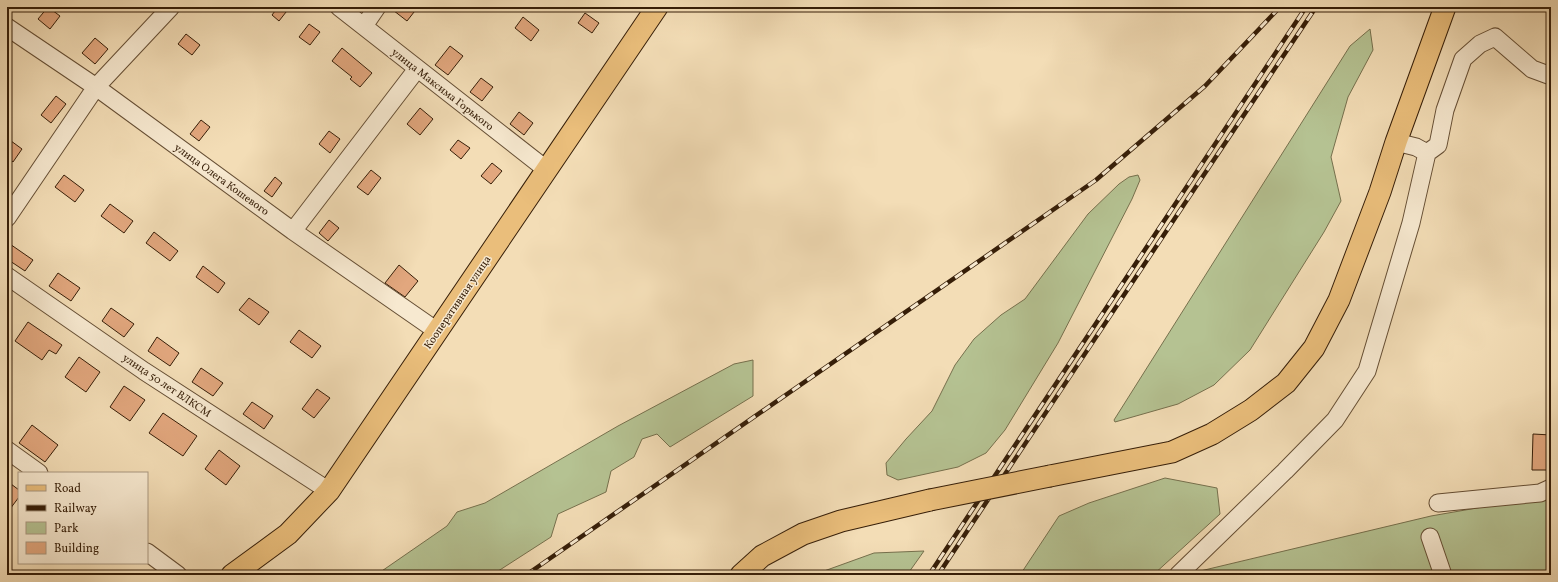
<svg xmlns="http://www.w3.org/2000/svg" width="1558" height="582" viewBox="0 0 1558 582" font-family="Vollkorn,serif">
<rect width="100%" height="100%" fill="#f3ddb6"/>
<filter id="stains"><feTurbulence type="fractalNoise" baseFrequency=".005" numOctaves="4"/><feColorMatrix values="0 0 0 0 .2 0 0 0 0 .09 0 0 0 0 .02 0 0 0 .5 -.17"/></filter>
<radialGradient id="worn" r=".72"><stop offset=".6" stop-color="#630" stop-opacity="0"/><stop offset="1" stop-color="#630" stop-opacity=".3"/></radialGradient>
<path fill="#b5c292" stroke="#76704d" d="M 1370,29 L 1373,50 L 1348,97 L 1331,157 L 1341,201 L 1324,232 L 1250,350 L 1214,385 L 1178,404 L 1115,422 L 1114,420 L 1350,46 Z
M 1138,175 L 1140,180 L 1132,199 L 1058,343 L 1005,430 L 986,453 L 958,467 L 898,480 L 887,475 L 886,463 L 906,439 L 932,411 L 955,365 L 974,339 L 1001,315 L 1025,299 L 1088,214 L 1119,184 L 1129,177 Z
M 753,360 L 753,396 L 670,447 L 657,434 L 642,439 L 634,457 L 611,471 L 606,492 L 558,514 L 551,537 L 492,575 L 376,575 L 447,526 L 457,512 L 485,503 L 618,426 L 734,364 Z
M 1165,478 L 1217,488 L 1220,514 L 1153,575 L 1020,575 L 1059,516 L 1089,503 Z
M 1551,495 L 1551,575 L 1192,575 L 1196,572 L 1431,516 Z
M 924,551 L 907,575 L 813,575 L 874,553 Z"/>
<path fill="#e2a77e" stroke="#361e08" d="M 48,7 L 60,16 L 50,29 L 38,19 Z
M 278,7 L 290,7 L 279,21 L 272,15 Z
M 389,7 L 418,7 L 407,21 Z
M 585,13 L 599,23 L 592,33 L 578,23 Z
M 523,17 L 539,30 L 531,41 L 515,28 Z
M 309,24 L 320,32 L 310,45 L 299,37 Z
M 186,34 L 200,45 L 192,55 L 178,44 Z
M 95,38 L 108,49 L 95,64 L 82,53 Z
M 450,46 L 463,56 L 448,75 L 435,65 Z
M 342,48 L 372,73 L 360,87 L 350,79 L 352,77 L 332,61 Z
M 481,78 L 493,87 L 482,101 L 470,92 Z
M 56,96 L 66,104 L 51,123 L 41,115 Z
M 420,108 L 433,119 L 420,135 L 407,124 Z
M 519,112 L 533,123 L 524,135 L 510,124 Z
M 201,120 L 210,127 L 199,141 L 190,134 Z
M 329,131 L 340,139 L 330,153 L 319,144 Z
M 7,138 L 22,149 L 13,162 L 7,157 Z
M 458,140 L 470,148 L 461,159 L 450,150 Z
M 492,163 L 502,171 L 491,184 L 481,176 Z
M 371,170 L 381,178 L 368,195 L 357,187 Z
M 64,175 L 84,190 L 75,202 L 55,187 Z
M 275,177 L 282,183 L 272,197 L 264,191 Z
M 110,204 L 133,221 L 124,233 L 101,216 Z
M 329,220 L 339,228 L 328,241 L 319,233 Z
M 154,232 L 178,251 L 170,261 L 146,243 Z
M 7,242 L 33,260 L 25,271 L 7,259 Z
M 399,265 L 418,281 L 405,297 L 385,283 Z
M 203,266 L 225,283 L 218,293 L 196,277 Z
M 58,273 L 80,288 L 71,301 L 49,286 Z
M 249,298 L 269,312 L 259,325 L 239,310 Z
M 111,308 L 134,324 L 124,337 L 102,321 Z
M 28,322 L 62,345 L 56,354 L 49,350 L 42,360 L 15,341 Z
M 299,330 L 321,346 L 312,358 L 290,342 Z
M 157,337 L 179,353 L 170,366 L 148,351 Z
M 79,357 L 100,372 L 86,392 L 65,377 Z
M 201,368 L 223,383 L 213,396 L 192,382 Z
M 124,386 L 145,400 L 130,421 L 110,407 Z
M 317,389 L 330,398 L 314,418 L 302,409 Z
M 252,402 L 273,416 L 264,429 L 243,414 Z
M 163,413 L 197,436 L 183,456 L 149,433 Z
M 32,425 L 58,445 L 45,462 L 19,443 Z
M 1533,434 L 1551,435 L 1551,470 L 1532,470 Z
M 219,450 L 240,466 L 226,485 L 205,469 Z
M 7,481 L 19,490 L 19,497 L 7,513 Z"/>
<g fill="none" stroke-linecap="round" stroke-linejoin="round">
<defs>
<path id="minor" d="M 339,7 L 547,170
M 364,26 L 377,7
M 7,27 L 96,87 L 293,231 L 437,331
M 1427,153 L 1438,145 L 1445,110 L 1463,59 L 1480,44 L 1495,37 L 1532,69 L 1551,76
M 7,218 L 96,87 L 171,7
M 293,231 L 417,69
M 7,276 L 144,371 L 329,491
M 7,450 L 39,473
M 1438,503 L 1540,493 L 1551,488
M 1430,537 L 1443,575
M 147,552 L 178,575
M 1178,575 L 1285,471 L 1335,420 L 1367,371 L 1411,223 L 1427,153 L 1416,147 L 1396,142"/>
<path id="major" d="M 1050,476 L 1172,452 L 1212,434 L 1251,410 L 1286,383 L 1314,348 L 1339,300 L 1380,192 L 1396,142 L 1445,7
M 232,575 L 288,534 L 329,491 L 657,7
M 741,575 L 762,556 L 803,534 L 841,521 L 930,500"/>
</defs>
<use href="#minor" stroke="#654e34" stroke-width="19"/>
<use href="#major" stroke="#361e08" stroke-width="23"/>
<use href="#minor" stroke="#f7e9d0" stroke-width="17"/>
<use href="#major" stroke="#eabe7b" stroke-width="21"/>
<defs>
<path id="rail" d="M 526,575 L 1096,180 L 1205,86 L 1280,7
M 929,575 L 1306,7
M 938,575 L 1185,203 L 1316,7"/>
</defs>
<use href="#rail" stroke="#361e08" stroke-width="4.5"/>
<use href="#rail" stroke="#f7e9d0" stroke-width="3" stroke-dasharray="9" stroke-linecap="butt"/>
<defs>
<path id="major-bridge" d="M 930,500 L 1050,476"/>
</defs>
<use href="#major-bridge" stroke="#361e08" stroke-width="23" stroke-linecap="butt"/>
<use href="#major-bridge" stroke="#eabe7b" stroke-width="21"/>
</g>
<g text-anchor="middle" stroke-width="3" stroke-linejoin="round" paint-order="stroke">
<g font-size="11" fill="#361e08" stroke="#f7e9d0">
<text transform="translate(443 89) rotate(38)" y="4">улица Максима Горького</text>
<text transform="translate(222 179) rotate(36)" y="4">улица Олега Кошевого</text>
<text transform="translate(457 302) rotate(-56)" y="4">Кооперативная улица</text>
<text transform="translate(167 385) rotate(34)" y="4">улица 50 лет ВЛКСМ</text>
</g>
</g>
<rect width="1558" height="582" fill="none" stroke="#f3ddb6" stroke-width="24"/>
<rect x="8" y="8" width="1542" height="566" fill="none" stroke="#361e08" stroke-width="2"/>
<rect x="12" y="12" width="1534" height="558" fill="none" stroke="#361e08"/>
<rect x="18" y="472" width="130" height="92" fill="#f7e9d0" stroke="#aa9880"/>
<rect x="26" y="485" width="20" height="6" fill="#eabe7b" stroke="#aa9880"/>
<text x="54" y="492" font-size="12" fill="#361e08">Road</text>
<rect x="26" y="505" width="20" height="6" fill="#361e08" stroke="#aa9880"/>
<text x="54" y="512" font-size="12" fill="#361e08">Railway</text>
<rect x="26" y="522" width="20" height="12" fill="#b5c292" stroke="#aa9880"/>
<text x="54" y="532" font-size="12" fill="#361e08">Park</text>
<rect x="26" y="542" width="20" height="12" fill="#e2a77e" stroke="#aa9880"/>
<text x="54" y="552" font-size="12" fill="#361e08">Building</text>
<rect width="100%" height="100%" filter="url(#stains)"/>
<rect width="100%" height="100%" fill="url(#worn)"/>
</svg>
